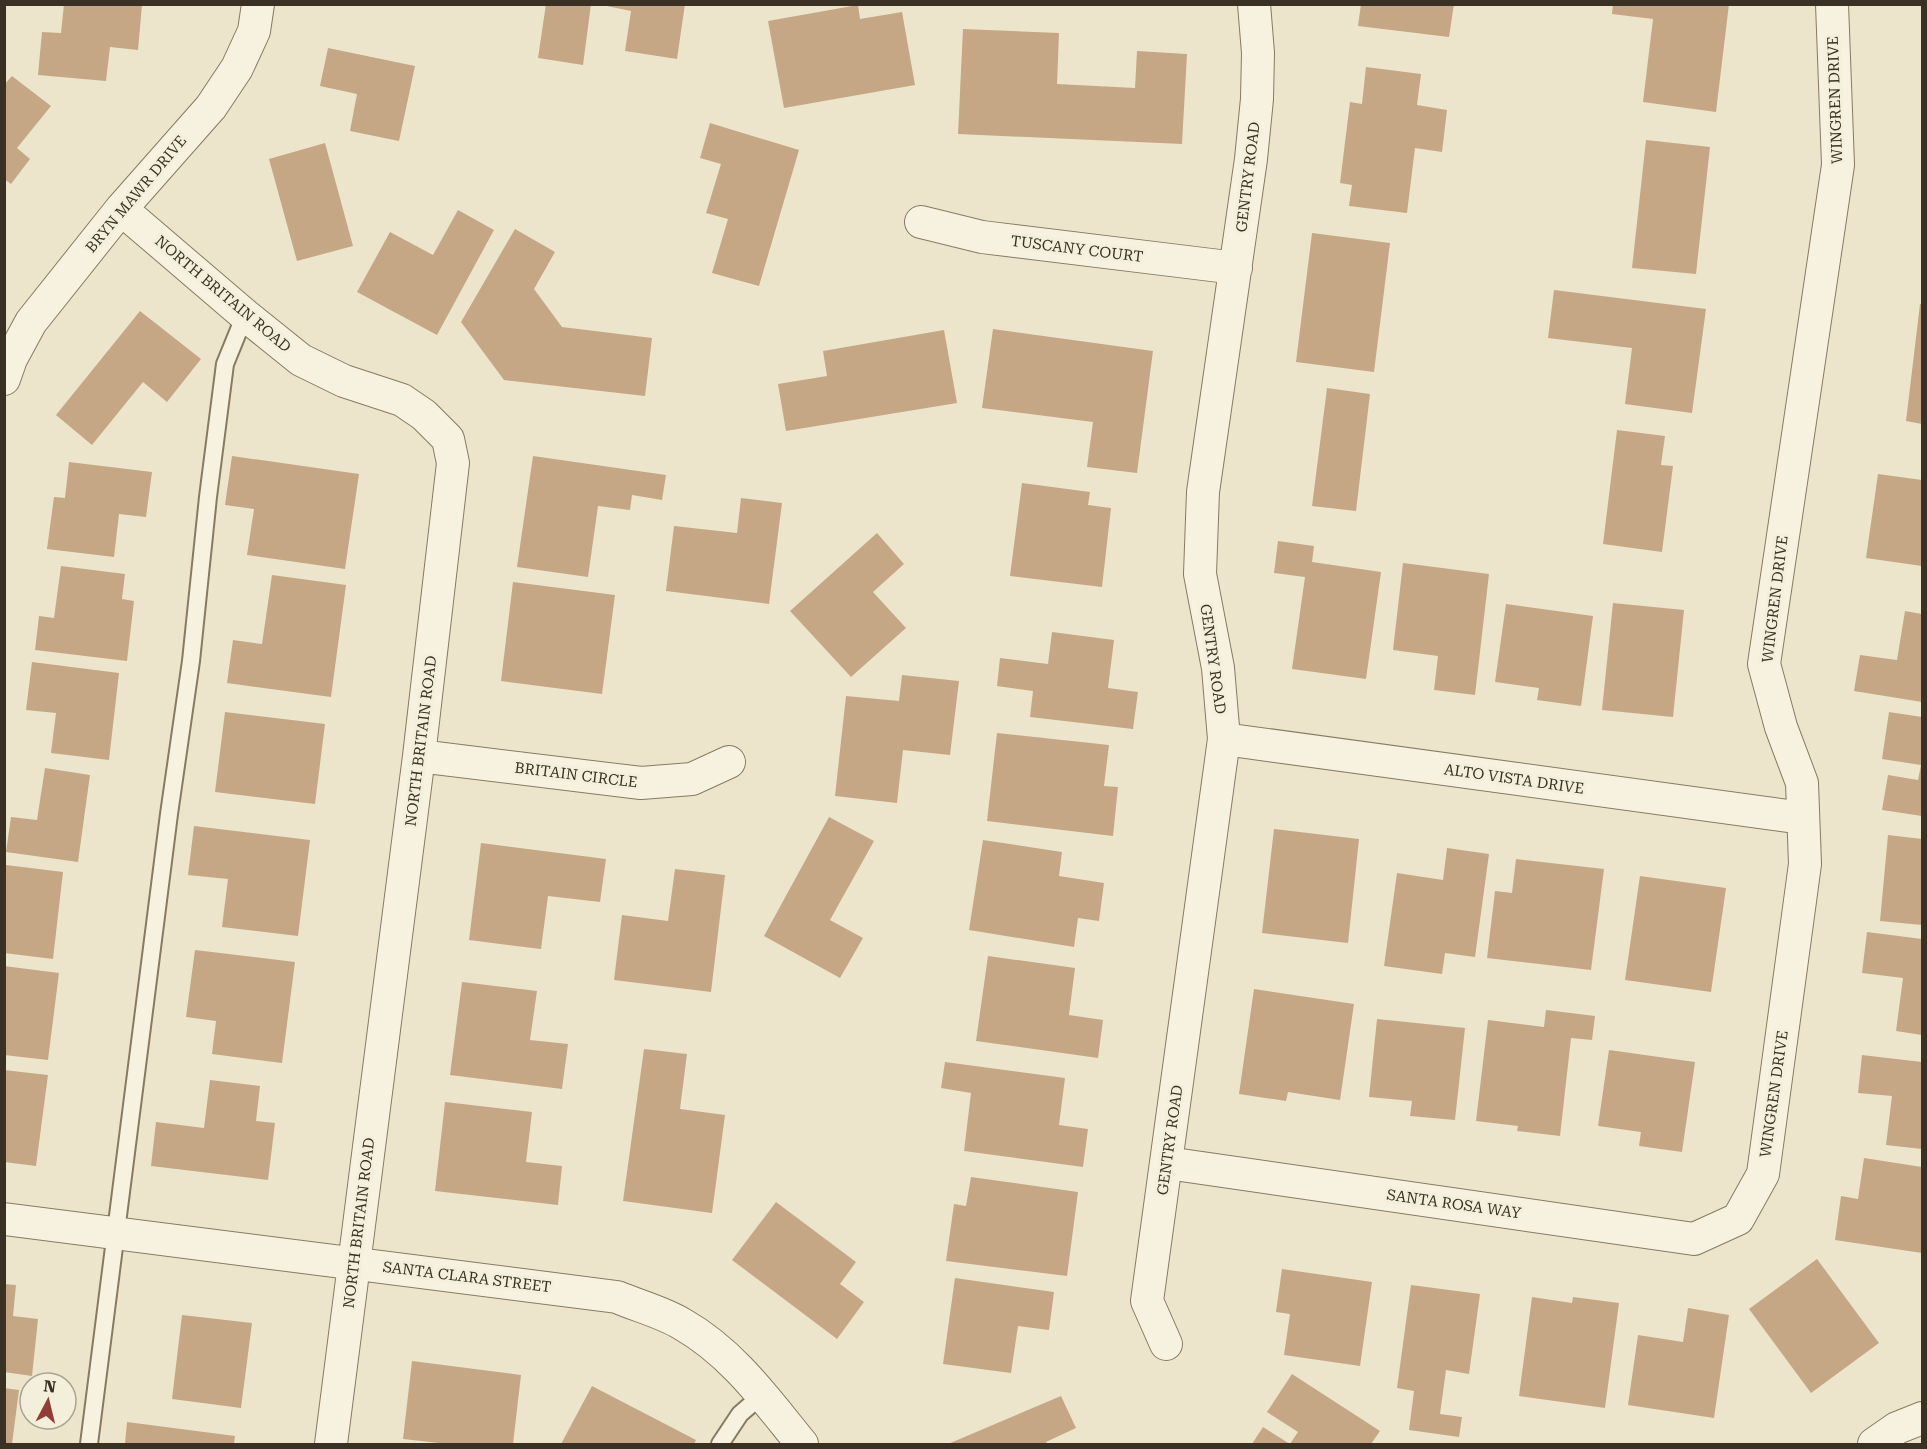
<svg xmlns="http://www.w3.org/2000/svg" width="1927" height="1449" viewBox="0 0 1927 1449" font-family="'Roboto Serif',serif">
<rect width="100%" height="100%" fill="#ece5cc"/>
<path fill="#c6a785" d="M 64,4 L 142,5 L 138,50 L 110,47 L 106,81 L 38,75 L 42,32 L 61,33 Z
M 546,4 L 591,4 L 583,65 L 538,58 Z
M 597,4 L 685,4 L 677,59 L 625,51 L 631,11 Z
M 1361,4 L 1454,4 L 1449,37 L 1358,26 Z
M 1613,4 L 1729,4 L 1716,112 L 1643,102 L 1653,19 L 1612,14 Z
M 858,5 L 860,19 L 902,12 L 915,85 L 784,108 L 768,21 Z
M 963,29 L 1059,33 L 1057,84 L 1135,88 L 1137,51 L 1187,54 L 1182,144 L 958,134 Z
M 328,48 L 415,66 L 399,141 L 350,131 L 357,94 L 320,86 Z
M 1366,67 L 1421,74 L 1417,105 L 1447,110 L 1442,152 L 1415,148 L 1407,213 L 1349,206 L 1352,185 L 1340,183 L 1350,102 L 1362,104 Z
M 12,76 L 51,106 L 17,148 L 30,159 L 11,184 L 4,179 L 4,85 Z
M 710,123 L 799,150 L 759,286 L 712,273 L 728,219 L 706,213 L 721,164 L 700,158 Z
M 1646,140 L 1710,147 L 1696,274 L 1632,268 Z
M 325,143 L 353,246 L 297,261 L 269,159 Z
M 458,210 L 494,230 L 437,335 L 357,292 L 390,232 L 433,255 Z
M 515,229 L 555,252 L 534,289 L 562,327 L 652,338 L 645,396 L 504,380 L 461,322 Z
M 1312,233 L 1390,243 L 1374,372 L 1296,362 Z
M 1554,290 L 1706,309 L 1692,413 L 1625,404 L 1632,348 L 1548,338 Z
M 1920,304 L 1922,304 L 1922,424 L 1906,421 Z
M 140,311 L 201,359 L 167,402 L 143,382 L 92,445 L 56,415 Z
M 993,329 L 1153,351 L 1137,473 L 1087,467 L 1093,422 L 982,408 Z
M 944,330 L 957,403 L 786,431 L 778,384 L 827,376 L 823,351 Z
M 1327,388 L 1370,394 L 1356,511 L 1312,506 Z
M 1617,430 L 1665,436 L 1661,465 L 1673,466 L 1662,552 L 1603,544 Z
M 232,456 L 359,474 L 345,569 L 247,555 L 254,509 L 225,505 Z
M 533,456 L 666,475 L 662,500 L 632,495 L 630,510 L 598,506 L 588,577 L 517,567 Z
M 69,462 L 152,472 L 146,517 L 119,514 L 114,557 L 47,549 L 54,497 L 65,498 Z
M 1878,474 L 1922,480 L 1922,566 L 1866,558 Z
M 1022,483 L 1090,492 L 1088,505 L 1111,508 L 1102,587 L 1010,576 Z
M 741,498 L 782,503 L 769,604 L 666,591 L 674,526 L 737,533 Z
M 877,533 L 904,564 L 873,592 L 906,628 L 851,677 L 790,611 Z
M 1278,541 L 1314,546 L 1312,562 L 1381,572 L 1366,679 L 1292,669 L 1305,577 L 1274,573 Z
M 1403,563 L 1489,574 L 1475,695 L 1434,690 L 1438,656 L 1393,650 Z
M 61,566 L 125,574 L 122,599 L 134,601 L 127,661 L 35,650 L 39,616 L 54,618 Z
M 272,575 L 346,585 L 331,697 L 227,683 L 233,640 L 262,644 Z
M 513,582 L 615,595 L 602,694 L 501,681 Z
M 1613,603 L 1684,610 L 1673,717 L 1602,710 Z
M 1506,604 L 1593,616 L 1581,706 L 1537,700 L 1539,688 L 1495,682 Z
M 1905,611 L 1922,614 L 1922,702 L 1854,691 L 1860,655 L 1897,660 Z
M 1052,632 L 1114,640 L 1108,688 L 1138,692 L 1133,729 L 1030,717 L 1033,691 L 997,686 L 1000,658 L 1048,664 Z
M 32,662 L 119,673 L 109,760 L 51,753 L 56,713 L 26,710 Z
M 902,675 L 959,681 L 950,755 L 903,750 L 897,803 L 835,796 L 846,696 L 899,701 Z
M 225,712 L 325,724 L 315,804 L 215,792 Z
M 1889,712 L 1922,717 L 1922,816 L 1882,810 L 1888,775 L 1918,780 L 1921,765 L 1882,759 Z
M 997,733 L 1109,745 L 1104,786 L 1118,787 L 1113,836 L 987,821 Z
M 45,768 L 90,775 L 78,862 L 6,852 L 11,817 L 37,820 Z
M 829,817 L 874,841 L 830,920 L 863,938 L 840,978 L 764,936 Z
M 194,826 L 310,840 L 298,936 L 222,927 L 228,879 L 188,875 Z
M 1274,829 L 1359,839 L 1348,943 L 1262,933 Z
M 1888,835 L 1922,839 L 1922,925 L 1880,921 Z
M 983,840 L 1062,852 L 1059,876 L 1104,883 L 1099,921 L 1078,918 L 1074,947 L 969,930 Z
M 481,843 L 606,859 L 600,902 L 548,896 L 541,949 L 469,940 Z
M 1447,848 L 1489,854 L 1475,957 L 1445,953 L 1442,974 L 1384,966 L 1397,873 L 1443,880 Z
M 1516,859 L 1604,869 L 1591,970 L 1487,958 L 1495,891 L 1512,893 Z
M 6,865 L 63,872 L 53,959 L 4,953 Z
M 675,869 L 725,875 L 711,992 L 614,980 L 622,915 L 668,921 Z
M 1640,876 L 1726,888 L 1711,992 L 1625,980 Z
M 1867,932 L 1922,939 L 1922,1035 L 1896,1031 L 1903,978 L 1862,973 Z
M 195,950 L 295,962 L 282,1063 L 212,1054 L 216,1021 L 186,1017 Z
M 988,956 L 1075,968 L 1069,1015 L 1103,1020 L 1098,1058 L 976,1041 Z
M 4,966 L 59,973 L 48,1060 L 4,1055 Z
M 462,982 L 537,991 L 530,1040 L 568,1044 L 562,1089 L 450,1075 Z
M 1254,989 L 1354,1004 L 1340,1100 L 1288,1092 L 1286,1101 L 1239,1094 Z
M 1546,1010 L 1595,1016 L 1592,1040 L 1571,1038 L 1560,1136 L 1517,1131 L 1518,1126 L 1476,1121 L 1488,1020 L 1544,1027 Z
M 1377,1019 L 1465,1028 L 1455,1120 L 1410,1116 L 1412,1101 L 1369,1097 Z
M 644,1049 L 687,1054 L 680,1109 L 725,1115 L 712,1213 L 623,1201 Z
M 1609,1050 L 1695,1062 L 1682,1152 L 1639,1146 L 1641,1132 L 1598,1126 Z
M 1862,1055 L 1922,1062 L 1922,1149 L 1886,1145 L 1892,1096 L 1858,1093 Z
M 945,1062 L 1065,1078 L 1059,1125 L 1088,1129 L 1083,1167 L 964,1151 L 971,1093 L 941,1088 Z
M 4,1070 L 48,1075 L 36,1166 L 4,1162 Z
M 210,1080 L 260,1086 L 256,1121 L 275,1123 L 268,1180 L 151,1166 L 156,1122 L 204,1128 Z
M 445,1102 L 532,1112 L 526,1162 L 562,1166 L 558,1205 L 435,1191 Z
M 1864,1158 L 1922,1167 L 1922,1253 L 1835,1240 L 1841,1196 L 1858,1199 Z
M 971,1177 L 1078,1192 L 1067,1276 L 946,1261 L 954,1204 L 966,1206 Z
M 776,1202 L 856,1262 L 840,1284 L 864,1302 L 837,1339 L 732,1260 Z
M 1817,1259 L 1879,1343 L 1811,1393 L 1749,1309 Z
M 1282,1269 L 1372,1282 L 1360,1366 L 1284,1355 L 1290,1314 L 1276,1312 Z
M 955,1278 L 1054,1292 L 1049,1330 L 1018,1326 L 1011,1373 L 943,1364 Z
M 4,1284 L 16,1285 L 13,1316 L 38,1319 L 32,1376 L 4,1372 Z
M 1411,1285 L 1480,1294 L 1469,1374 L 1446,1370 L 1440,1414 L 1462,1417 L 1459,1437 L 1409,1430 L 1414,1391 L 1397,1388 Z
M 1532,1297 L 1572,1303 L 1573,1297 L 1619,1303 L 1605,1408 L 1519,1396 Z
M 1688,1308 L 1729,1315 L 1714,1418 L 1628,1405 L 1638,1335 L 1683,1342 Z
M 182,1315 L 252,1323 L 241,1408 L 172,1399 Z
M 412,1361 L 521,1375 L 513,1444 L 448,1444 L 403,1439 Z
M 1292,1374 L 1380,1431 L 1371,1444 L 1252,1444 L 1263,1427 L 1290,1444 L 1298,1432 L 1267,1412 Z
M 592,1386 L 696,1440 L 694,1444 L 561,1444 Z
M 4,1388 L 19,1390 L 12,1444 L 4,1444 Z
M 1061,1396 L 1076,1428 L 1046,1442 L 1047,1444 L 948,1444 Z
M 127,1422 L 235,1436 L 234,1444 L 125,1444 Z"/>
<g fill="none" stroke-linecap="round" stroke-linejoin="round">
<defs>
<path id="lane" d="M 89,1444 L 169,814 L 191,661 L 208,497 L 225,364 L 245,315
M 720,1444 L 740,1414 L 762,1395"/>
<path id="street" d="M 121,209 L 245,315 L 301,360 L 344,381 L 402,400 L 424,415 L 448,439 L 453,463 L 419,756 L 331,1444
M 921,222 L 982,237 L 1236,268
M 4,379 L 11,359 L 31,322 L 121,209 L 211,107 L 237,68 L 254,31 L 258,4
M 1224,739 L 1803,818
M 419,756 L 641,783 L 692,779 L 729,762
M 1167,1163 L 1694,1239 L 1738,1219 L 1763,1174 L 1805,864 L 1802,783 L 1781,727 L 1764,664 L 1838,165 L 1832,4
M 4,1219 L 617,1297 C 638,1306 662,1312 682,1324 C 733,1353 766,1400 802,1444
M 1166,1344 L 1147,1301 L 1224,739 L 1218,668 L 1200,574 L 1203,492 L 1251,159 L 1257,99 L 1258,53 L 1254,4
M 1874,1444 L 1897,1428 L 1922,1418"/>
</defs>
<use href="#lane" stroke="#887a61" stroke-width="20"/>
<use href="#street" stroke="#887a61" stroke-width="34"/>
<use href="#lane" stroke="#f7f2df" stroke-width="16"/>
<use href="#street" stroke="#f7f2df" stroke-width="32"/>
</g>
<g text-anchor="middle" stroke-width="6" stroke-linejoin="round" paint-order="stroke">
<g font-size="15" fill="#3a3023" stroke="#f4efdb">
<text transform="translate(1835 100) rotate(-92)" y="5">WINGREN DRIVE</text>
<text transform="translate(1248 177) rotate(-83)" y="5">GENTRY ROAD</text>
<text transform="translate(136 194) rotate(-50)" y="5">BRYN MAWR DRIVE</text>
<text transform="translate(1077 249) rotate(7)" y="5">TUSCANY COURT</text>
<text transform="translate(223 294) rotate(40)" y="5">NORTH BRITAIN ROAD</text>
<text transform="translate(1775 599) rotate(-83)" y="5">WINGREN DRIVE</text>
<text transform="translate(1213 659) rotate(82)" y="5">GENTRY ROAD</text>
<text transform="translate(421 741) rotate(-83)" y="5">NORTH BRITAIN ROAD</text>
<text transform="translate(576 775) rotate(7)" y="5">BRITAIN CIRCLE</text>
<text transform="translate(1514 779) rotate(8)" y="5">ALTO VISTA DRIVE</text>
<text transform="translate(1774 1094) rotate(-82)" y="5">WINGREN DRIVE</text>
<text transform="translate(1170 1140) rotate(-82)" y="5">GENTRY ROAD</text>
<text transform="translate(1454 1204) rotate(8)" y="5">SANTA ROSA WAY</text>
<text transform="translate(359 1223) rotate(-83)" y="5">NORTH BRITAIN ROAD</text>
<text transform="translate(467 1277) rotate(7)" y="5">SANTA CLARA STREET</text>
</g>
</g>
<rect width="1927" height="1449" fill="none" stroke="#3a3023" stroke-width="12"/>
<g transform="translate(48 1401) rotate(7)"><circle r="28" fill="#f4efdb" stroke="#aaa391" stroke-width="1.5"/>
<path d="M0-4.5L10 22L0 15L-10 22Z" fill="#913f36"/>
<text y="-9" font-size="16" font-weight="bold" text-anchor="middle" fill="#3a3023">N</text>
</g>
</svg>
